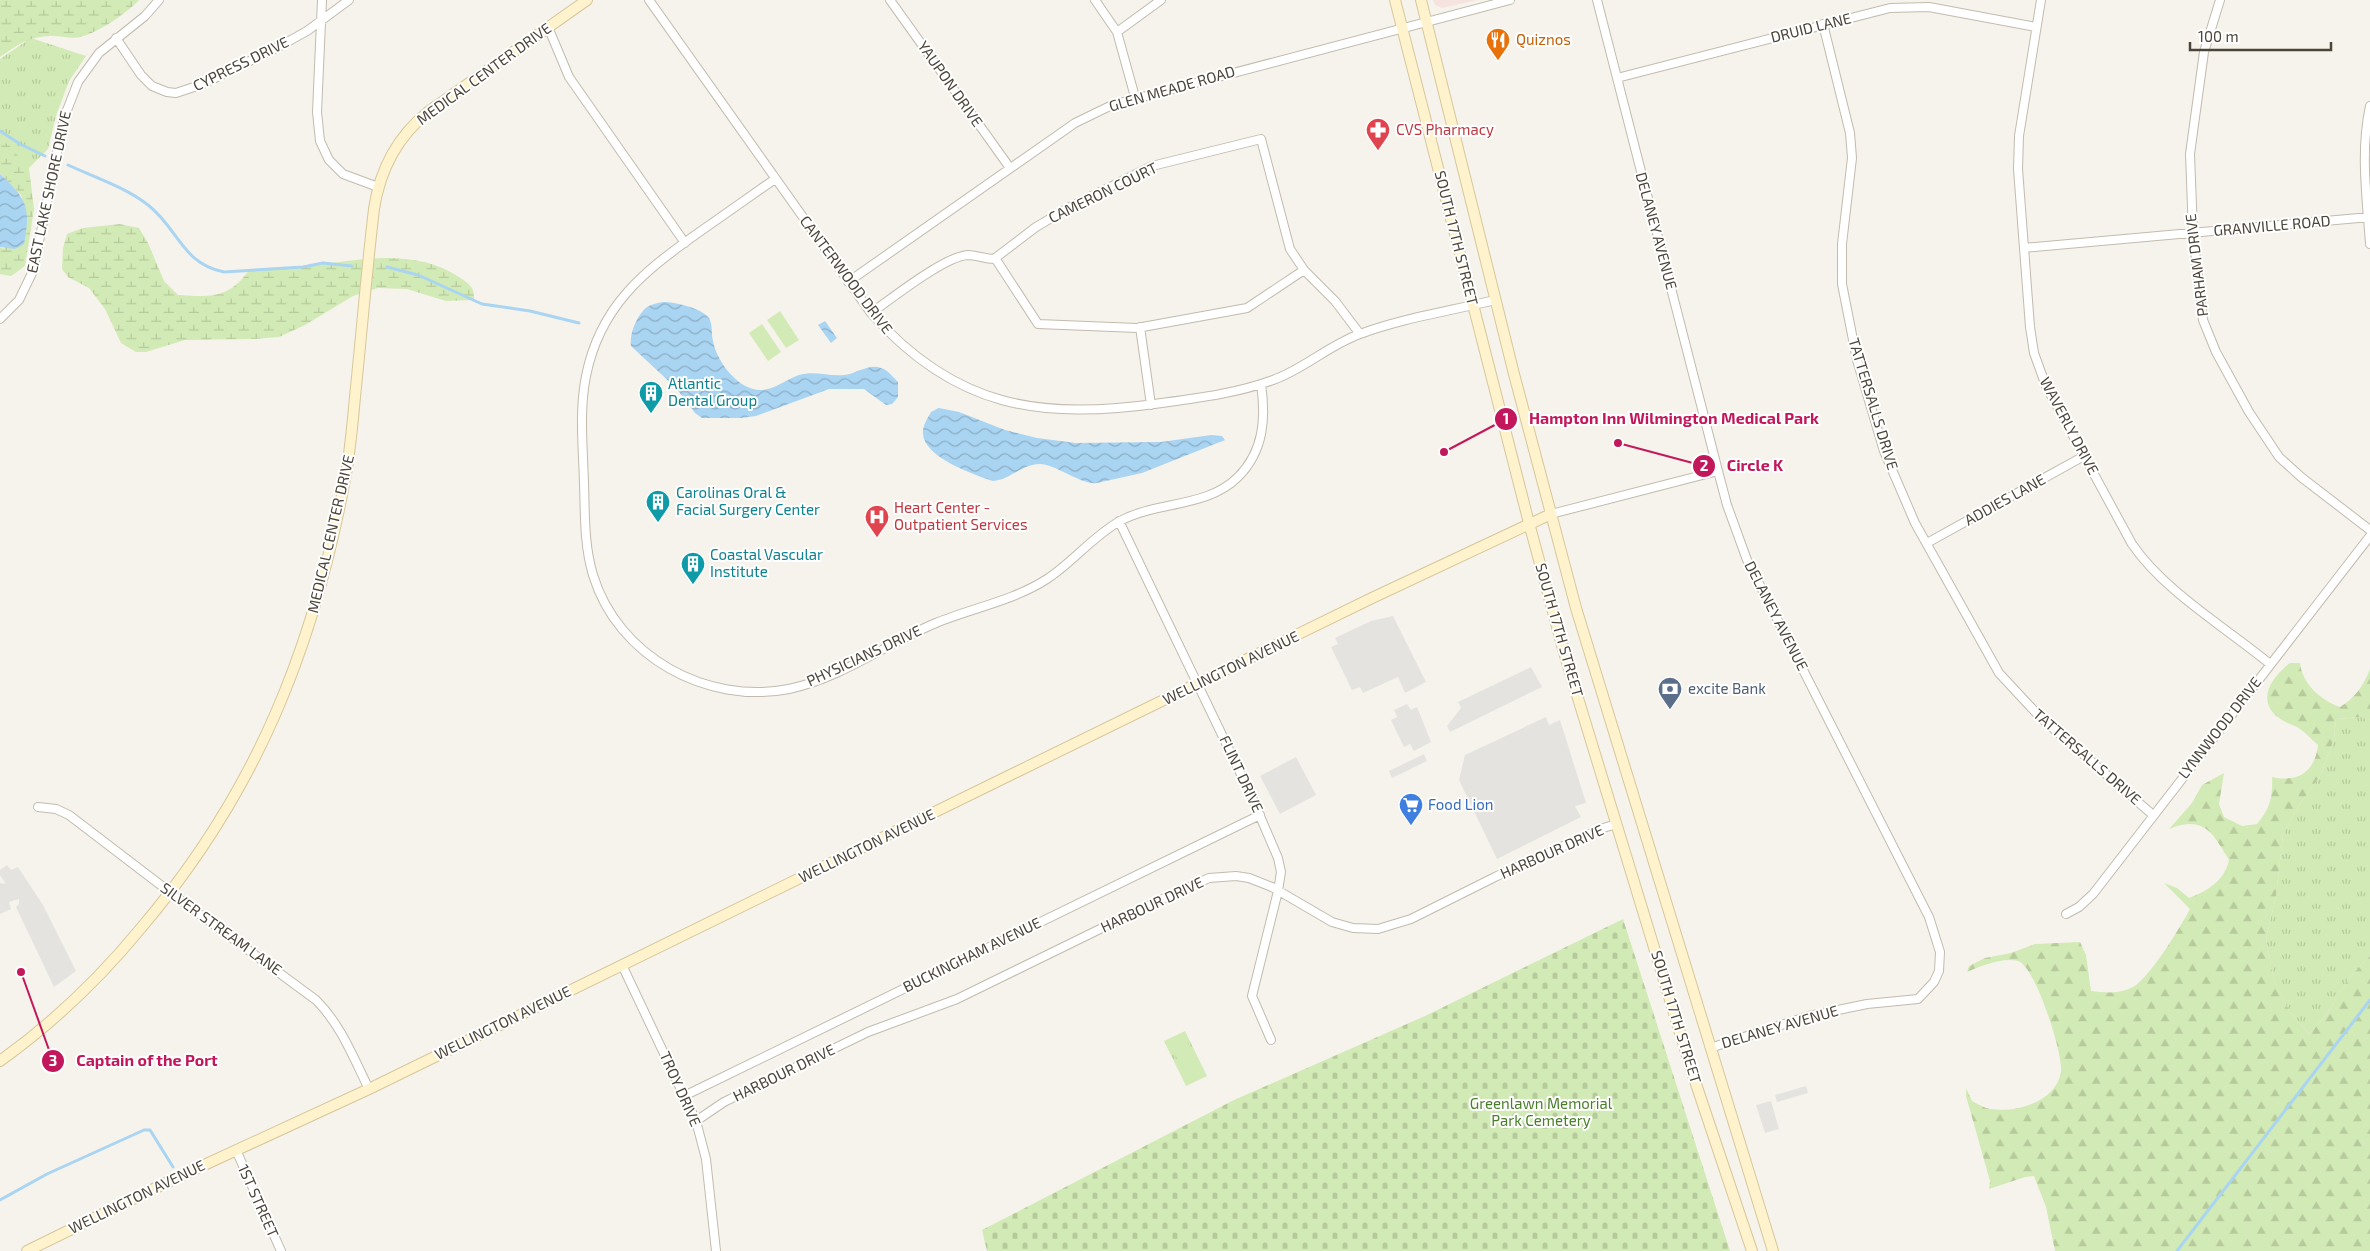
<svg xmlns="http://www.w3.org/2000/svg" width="2370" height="1251" viewBox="0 0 2370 1251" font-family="'Exo 2',sans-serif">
<defs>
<pattern id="grass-tufts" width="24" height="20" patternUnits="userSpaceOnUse" patternTransform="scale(1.25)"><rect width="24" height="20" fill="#d2eab5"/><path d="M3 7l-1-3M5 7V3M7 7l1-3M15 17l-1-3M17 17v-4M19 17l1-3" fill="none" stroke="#b6ca9c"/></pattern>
<pattern id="forest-firs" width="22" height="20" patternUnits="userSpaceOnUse" patternTransform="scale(1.25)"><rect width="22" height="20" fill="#d2eab5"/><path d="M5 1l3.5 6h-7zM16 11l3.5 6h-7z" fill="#b6ca9c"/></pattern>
<pattern id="wetland-marsh" width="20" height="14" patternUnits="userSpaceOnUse" patternTransform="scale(1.25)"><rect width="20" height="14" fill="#d2eab5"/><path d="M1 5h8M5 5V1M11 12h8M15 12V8" fill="none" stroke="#b6ca9c"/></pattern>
<pattern id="cemetery-stones" width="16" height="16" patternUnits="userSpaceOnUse" patternTransform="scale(1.25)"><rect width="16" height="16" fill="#d2eab5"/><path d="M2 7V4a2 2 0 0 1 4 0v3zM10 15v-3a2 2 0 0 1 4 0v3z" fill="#b6ca9c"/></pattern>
<pattern id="water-waves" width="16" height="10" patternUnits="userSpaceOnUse" patternTransform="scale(1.25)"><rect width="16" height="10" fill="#a9d4f2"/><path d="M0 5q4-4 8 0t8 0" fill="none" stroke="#8caec5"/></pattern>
</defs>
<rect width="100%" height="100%" fill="#f6f3ec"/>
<path fill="#f6e3e0" d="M 1433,0 L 1477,0 L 1442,8 L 1435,5 Z"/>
<path fill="url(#grass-tufts)" d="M 31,38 L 86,56 L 69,81 L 56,116 L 48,149 L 29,168 L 0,149 L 0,59 Z
M 2361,717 L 2370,720 L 2370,956 L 2348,979 L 2327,1014 L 2309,1034 L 2290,1012 L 2274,981 L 2266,938 L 2276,896 L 2283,835 L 2295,811 L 2320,776 L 2334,739 L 2336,719 Z
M 1185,1031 L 1207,1076 L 1186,1086 L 1164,1041 Z"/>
<path fill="url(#forest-firs)" d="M 2290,663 L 2300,663 C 2302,684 2322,701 2340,707 C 2355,698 2364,685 2370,669 L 2370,720 L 2361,717 L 2336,719 L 2334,739 L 2320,776 L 2295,811 L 2283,835 L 2276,896 L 2266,938 L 2274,981 L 2290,1012 L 2309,1034 L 2327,1014 L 2348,979 L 2370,956 L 2370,1251 L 2055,1251 L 2046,1207 L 2034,1176 L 2025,1177 L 1989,1189 L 1990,1181 L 1966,1096 L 1966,1088 L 1972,1101 C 1978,1104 1984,1108 1990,1109 C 2016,1113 2056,1102 2061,1072 C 2064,1056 2035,965 2018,961 C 2002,957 1981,966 1967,972 L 1969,966 L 1985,958 L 2011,953 L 2035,944 L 2080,942 L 2086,955 L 2091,991 C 2106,993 2120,994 2133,987 C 2149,979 2181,926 2190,909 L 2164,883 L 2177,888 L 2189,898 C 2208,891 2225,880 2229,860 C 2212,832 2204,815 2169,829 L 2192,803 L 2202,785 L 2224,773 L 2219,804 L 2224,817 L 2242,826 L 2257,824 C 2270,809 2273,797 2272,777 C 2299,783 2315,771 2318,745 C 2311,739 2304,731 2297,727 C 2291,724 2284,722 2279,718 C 2255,700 2272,677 2290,663 Z"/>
<path fill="url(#wetland-marsh)" d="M 0,0 L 139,0 C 127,13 98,33 80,37 C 72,39 61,36 53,36 C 31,35 17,45 0,57 Z
M 0,141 L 8,144 L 29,168 L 34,209 L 25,266 L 11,276 L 0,274 L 0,247 L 4,249 L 26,210 L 21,195 L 0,174 Z
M 120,224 L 139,228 L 148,243 L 164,281 L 178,295 C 210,297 229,299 249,270 C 267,269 285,269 302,267 C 355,261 411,246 459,277 C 469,284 475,287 474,300 L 446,301 L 407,289 L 378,288 L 353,296 L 305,325 L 279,337 L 253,339 L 185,340 L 146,352 L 136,352 L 121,343 L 105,309 L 89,288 L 68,277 L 62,269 L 63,248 L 67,234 L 83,228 Z"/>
<path fill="url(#cemetery-stones)" d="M 1623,919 L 1730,1251 L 987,1251 L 982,1230 L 1234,1100 L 1425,1016 Z"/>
<path fill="#d2eab5" d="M 780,311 L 799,340 L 786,348 L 767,320 Z
M 762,324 L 781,352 L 768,361 L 749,333 Z
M 1186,1039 L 1201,1070 L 1186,1077 L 1171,1046 Z"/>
<path fill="#e5e3e0" d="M 1393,616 L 1426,682 L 1405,693 L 1398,677 L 1363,693 L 1360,687 L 1352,690 L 1331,647 L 1338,644 L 1335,638 L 1371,621 Z
M 1531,667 L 1542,687 L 1450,732 L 1447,726 L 1461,708 L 1458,702 Z
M 1407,704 L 1411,710 L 1417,707 L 1431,742 L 1414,751 L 1410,744 L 1404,747 L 1391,720 L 1397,717 L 1394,710 Z
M 1546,717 L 1549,725 L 1560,720 L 1586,803 L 1575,806 L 1581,817 L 1497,859 L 1459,780 L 1465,755 Z
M 1424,754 L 1427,761 L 1392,778 L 1389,771 Z
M 1296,757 L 1316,795 L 1280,814 L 1260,776 Z
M 7,865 L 11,870 L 18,867 L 43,905 L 76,971 L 54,987 L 16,907 L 19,904 L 19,899 L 9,902 L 11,909 L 0,914 L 0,883 L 6,884 L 0,875 L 0,870 Z
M 1806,1086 L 1808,1093 L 1777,1102 L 1775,1095 Z
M 1771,1101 L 1779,1129 L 1765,1133 L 1756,1105 Z"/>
<path fill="url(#water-waves)" d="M 0,174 C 27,199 31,207 24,244 L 15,249 L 0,247 Z
M 663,302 C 675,302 701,308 709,318 C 713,325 711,333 713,341 C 716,359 734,384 753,389 C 770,394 784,380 799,375 C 815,370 829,377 844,375 C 856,374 869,363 881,368 C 888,370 893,377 898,382 L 898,397 L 892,404 L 886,405 L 864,389 L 829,389 L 756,416 L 741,418 L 702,418 L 695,413 L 676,388 L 631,346 C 629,334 637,315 647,307 C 652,304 658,303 663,302 Z
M 825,321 L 837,338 L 831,343 L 818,325 Z
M 939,408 L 959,412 L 1005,430 L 1037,438 L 1076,443 L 1161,442 L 1211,435 L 1222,436 L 1225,440 L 1142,473 L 1097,483 C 1081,485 1059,466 1041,464 C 1023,463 1010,480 993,481 C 974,475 924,457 923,434 C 922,427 927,419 931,412 Z"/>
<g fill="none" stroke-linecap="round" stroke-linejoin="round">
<path stroke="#a9d4f2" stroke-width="3" d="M 0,131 L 20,144 L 45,156
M 68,165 C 94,177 125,187 148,205 C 178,228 182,264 224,272 L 303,267 L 323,263 L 352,266
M 387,267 L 418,275 L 482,304 L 530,311 L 579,323
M 0,1200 L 47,1174 L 144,1130 L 150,1130 L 173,1167
M 2177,1251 L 2370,1000"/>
<defs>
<path id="street" d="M 322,0 L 317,112 L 320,141 L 329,160 L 343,174 L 378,187
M 649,0 L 871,313 C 956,409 1041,420 1162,403 C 1199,398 1238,393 1273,380 C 1304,369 1329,345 1360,334 C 1403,318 1450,311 1495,300
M 890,0 L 1010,168
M 1095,0 L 1117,32 L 1135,97
M 1597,0 L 1718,471 L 1727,505 L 1747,560 L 1929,917 L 1940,952 L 1939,971 L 1934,982 L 1918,999 L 1867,1004 L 1809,1016 L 1710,1048
M 2041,0 L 2019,136 L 2018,169 L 2030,327 L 2034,353 L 2046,386 L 2132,544 C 2164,591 2225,627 2270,664
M 2220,0 L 2204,52 L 2190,154 L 2193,233 L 2203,320 L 2216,352 L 2249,412 L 2279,457 L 2301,477 L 2370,530
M 1823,24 L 1850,133 L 1852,158 L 1842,244 L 1842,284 L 1857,360 L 1884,451 L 1915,523 L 1999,673 L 2040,717 L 2153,815
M 548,27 L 569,77 L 685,243
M 1117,32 L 1161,0
M 116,38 L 141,75 L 152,86 L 167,92 L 176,93 L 203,84 L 280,46 L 307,31 L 349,0
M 1617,78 L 1890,8 L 1929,7 L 2036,27
M 2370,106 C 2360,151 2367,199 2370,244
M 775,179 C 749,197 724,215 698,233 C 643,272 600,306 586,376 C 579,411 583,447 584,483 C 585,514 584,545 593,575 C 618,657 707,705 789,689 C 842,678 887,643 936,623 C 972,608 1013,601 1047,579 C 1073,562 1093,536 1120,521 C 1157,501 1207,508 1238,477 C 1264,451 1266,418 1261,384
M 2024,248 L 2370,217
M 995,258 L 1038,324 L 1137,328 L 1247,308 L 1304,270
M 848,282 L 1075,123 L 1112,105 L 1510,0
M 871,313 C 891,299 945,256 968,255 C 976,255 985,259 994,259 L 1036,227 L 1068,208 L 1152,166 L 1261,139 L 1290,249 L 1304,270 L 1335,301 L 1360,334
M 0,319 L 19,300 L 33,271 L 64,118 L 78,82 L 99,53 L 145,16 L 159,0
M 1140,327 L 1151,405
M 1551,514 L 1718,471
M 1119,521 L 1250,793 L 1278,858 L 1281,872 L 1278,891 L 1252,996 L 1271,1040
M 1927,543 L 2084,456
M 38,807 L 56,809 L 69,815 L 171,893 L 316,1000 C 341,1025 353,1057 369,1089
M 2066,914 L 2079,907 L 2093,894 L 2370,536
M 622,965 L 696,1121 L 706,1159 L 716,1251
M 684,1096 L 1260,815
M 696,1121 L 724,1102 L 868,1032 L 957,999 L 1141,909 L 1209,878 L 1236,876 L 1249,878 L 1272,887 L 1332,922 L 1353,928 L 1378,929 L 1411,919 L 1497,876 L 1603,828 L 1617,824
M 236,1150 L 281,1251"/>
<path id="secondary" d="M 1395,0 L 1529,523 L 1563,649 L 1692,1072 L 1752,1251
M 1421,0 L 1514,374 L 1576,608 L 1773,1251
M 0,1061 C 53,1023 100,978 141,928 C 256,793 314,648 346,474 C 351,446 353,416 356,387 C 362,328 367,268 374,209 C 380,169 397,137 428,112 L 587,0
M 27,1251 L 176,1178 L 369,1089 L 1372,598 L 1551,514"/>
</defs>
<use href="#street" stroke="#c2bbae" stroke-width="10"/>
<use href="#secondary" stroke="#d6c79b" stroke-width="12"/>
<use href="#street" stroke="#fff" stroke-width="8"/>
<use href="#secondary" stroke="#fff3cd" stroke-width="10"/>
</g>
<defs>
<symbol id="restaurant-pin" viewBox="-11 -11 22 30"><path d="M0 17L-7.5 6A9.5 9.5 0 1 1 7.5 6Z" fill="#e8710a" stroke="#fff"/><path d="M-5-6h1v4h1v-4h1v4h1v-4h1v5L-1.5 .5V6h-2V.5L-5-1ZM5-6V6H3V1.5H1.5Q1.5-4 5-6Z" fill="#fff"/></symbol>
<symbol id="pharmacy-pin" viewBox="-11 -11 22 30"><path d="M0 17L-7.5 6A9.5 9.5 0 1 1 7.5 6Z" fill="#e0444e" stroke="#fff"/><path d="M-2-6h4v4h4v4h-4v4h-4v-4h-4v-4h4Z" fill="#fff"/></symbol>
<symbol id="building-pin" viewBox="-11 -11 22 30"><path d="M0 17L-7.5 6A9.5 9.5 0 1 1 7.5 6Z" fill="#0f9aa8" stroke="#fff"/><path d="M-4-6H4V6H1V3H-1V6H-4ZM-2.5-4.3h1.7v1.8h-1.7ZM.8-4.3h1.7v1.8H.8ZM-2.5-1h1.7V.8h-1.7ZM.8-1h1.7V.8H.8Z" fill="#fff"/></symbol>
<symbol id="hospital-pin" viewBox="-11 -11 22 30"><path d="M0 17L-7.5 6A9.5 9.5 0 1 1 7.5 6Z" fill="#e0444e" stroke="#fff"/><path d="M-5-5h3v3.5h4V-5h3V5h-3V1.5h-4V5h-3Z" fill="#fff"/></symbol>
<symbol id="bank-pin" viewBox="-11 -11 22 30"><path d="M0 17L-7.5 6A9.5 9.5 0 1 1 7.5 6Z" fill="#5c6f8a" stroke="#fff"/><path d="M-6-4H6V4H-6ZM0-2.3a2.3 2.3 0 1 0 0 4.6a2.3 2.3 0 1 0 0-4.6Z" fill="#fff"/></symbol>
<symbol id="supermarket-pin" viewBox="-11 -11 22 30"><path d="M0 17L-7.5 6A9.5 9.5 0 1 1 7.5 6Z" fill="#3f7fe0" stroke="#fff"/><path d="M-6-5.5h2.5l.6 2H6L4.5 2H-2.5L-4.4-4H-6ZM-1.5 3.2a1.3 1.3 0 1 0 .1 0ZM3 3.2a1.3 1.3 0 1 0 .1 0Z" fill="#fff"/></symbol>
</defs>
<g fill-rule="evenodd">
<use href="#restaurant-pin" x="1484" y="26" width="28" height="38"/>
<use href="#pharmacy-pin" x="1364" y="116" width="28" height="38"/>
<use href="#building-pin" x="637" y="379" width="28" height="38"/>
<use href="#building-pin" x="644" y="488" width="28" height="38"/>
<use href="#hospital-pin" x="863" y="503" width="28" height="38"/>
<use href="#building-pin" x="679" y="550" width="28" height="38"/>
<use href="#bank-pin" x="1656" y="675" width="28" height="38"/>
<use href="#supermarket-pin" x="1397" y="791" width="28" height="38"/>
</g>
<g text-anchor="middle" stroke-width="4" stroke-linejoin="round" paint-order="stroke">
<g font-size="15" fill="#4b4439" stroke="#fff">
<text transform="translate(1811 28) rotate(-14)" y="5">DRUID LANE</text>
<text transform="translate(241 64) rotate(-26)" y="5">CYPRESS DRIVE</text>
<text transform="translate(484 74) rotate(-36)" y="5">MEDICAL CENTER DRIVE</text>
<text transform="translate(950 84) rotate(55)" y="5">YAUPON DRIVE</text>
<text transform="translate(1172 89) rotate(-16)" y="5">GLEN MEADE ROAD</text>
<text transform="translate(49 192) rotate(-78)" y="5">EAST LAKE SHORE DRIVE</text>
<text transform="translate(1103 193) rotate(-26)" y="5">CAMERON COURT</text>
<text transform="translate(2272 226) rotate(-5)" y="5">GRANVILLE ROAD</text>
<text transform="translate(1656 231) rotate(75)" y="5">DELANEY AVENUE</text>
<text transform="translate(1456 238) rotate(76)" y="5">SOUTH 17TH STREET</text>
<text transform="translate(2197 265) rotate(-97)" y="5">PARHAM DRIVE</text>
<text transform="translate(846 275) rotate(53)" y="5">CANTERWOOD DRIVE</text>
<text transform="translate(1873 404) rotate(73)" y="5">TATTERSALLS DRIVE</text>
<text transform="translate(2069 426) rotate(62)" y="5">WAVERLY DRIVE</text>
<text transform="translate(2005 500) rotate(-29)" y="5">ADDIES LANE</text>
<text transform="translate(331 534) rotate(-77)" y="5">MEDICAL CENTER DRIVE</text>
<text transform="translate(1776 616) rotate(63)" y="5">DELANEY AVENUE</text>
<text transform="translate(1559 630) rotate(74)" y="5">SOUTH 17TH STREET</text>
<text transform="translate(864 656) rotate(-25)" y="5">PHYSICIANS DRIVE</text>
<text transform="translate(1231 668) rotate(-26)" y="5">WELLINGTON AVENUE</text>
<text transform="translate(2220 728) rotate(-52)" y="5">LYNNWOOD DRIVE</text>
<text transform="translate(2087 757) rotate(41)" y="5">TATTERSALLS DRIVE</text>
<text transform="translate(1241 774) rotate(65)" y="5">FLINT DRIVE</text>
<text transform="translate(867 846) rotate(-26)" y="5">WELLINGTON AVENUE</text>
<text transform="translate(1552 852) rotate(-24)" y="5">HARBOUR DRIVE</text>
<text transform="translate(1152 905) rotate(-25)" y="5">HARBOUR DRIVE</text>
<text transform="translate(221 929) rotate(36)" y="5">SILVER STREAM LANE</text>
<text transform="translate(972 955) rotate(-26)" y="5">BUCKINGHAM AVENUE</text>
<text transform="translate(1676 1017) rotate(73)" y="5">SOUTH 17TH STREET</text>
<text transform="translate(503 1023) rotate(-26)" y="5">WELLINGTON AVENUE</text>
<text transform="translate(1780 1027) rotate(-16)" y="5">DELANEY AVENUE</text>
<text transform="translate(784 1073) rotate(-26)" y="5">HARBOUR DRIVE</text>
<text transform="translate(680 1089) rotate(66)" y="5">TROY DRIVE</text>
<text transform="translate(137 1197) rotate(-26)" y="5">WELLINGTON AVENUE</text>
<text transform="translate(258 1201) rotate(66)" y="5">1ST STREET</text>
</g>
<g font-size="15" fill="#c56008" stroke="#fff" text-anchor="start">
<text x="1516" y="45">Quiznos</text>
</g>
<g font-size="15" fill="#be3a42" stroke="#fff" text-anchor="start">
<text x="1396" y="135">CVS Pharmacy</text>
<text x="894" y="513">Heart Center -<tspan x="894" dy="17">Outpatient Services</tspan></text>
</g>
<g font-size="15" fill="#0d838f" stroke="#fff" text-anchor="start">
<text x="668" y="389">Atlantic<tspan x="668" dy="17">Dental Group</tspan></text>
<text x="676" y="498">Carolinas Oral &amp;<tspan x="676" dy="17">Facial Surgery Center</tspan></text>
<text x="710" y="560">Coastal Vascular<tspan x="710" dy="17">Institute</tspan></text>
</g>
<g font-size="15" fill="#4e5e75" stroke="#fff" text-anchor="start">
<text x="1688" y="694">excite Bank</text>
</g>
<g font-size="15" fill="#366cbe" stroke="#fff" text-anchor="start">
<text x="1428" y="810">Food Lion</text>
</g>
<g font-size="15" fill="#4a7f2a" stroke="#fff">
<text x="1541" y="1109">Greenlawn Memorial<tspan x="1541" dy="17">Park Cemetery</tspan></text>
</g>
</g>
<path fill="none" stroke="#c2185b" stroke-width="2" d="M1444 452L1506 419M1618 443L1704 466M21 972L53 1061"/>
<g fill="#c2185b" stroke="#fff" stroke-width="2">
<circle cx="1444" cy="452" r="5"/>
<circle cx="1618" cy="443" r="5"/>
<circle cx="21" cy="972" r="5"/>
<circle cx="1506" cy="419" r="12"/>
<circle cx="1704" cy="466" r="12"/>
<circle cx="53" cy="1061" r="12"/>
</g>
<g font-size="15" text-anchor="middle" font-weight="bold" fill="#fff">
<text x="1506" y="424">1</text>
<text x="1704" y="471">2</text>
<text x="53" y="1066">3</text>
</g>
<g font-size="16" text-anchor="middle" font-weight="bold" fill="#c2185b" stroke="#fff" stroke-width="4" stroke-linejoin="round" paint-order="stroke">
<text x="1674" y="424">Hampton Inn Wilmington Medical Park</text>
<text x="1755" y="471">Circle K</text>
<text x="147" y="1066">Captain of the Port</text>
</g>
<path d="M2190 42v8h141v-8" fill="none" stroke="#4b4439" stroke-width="2.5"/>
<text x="2198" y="42" font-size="15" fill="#4b4439" stroke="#ffffff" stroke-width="4" paint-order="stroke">100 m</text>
</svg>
